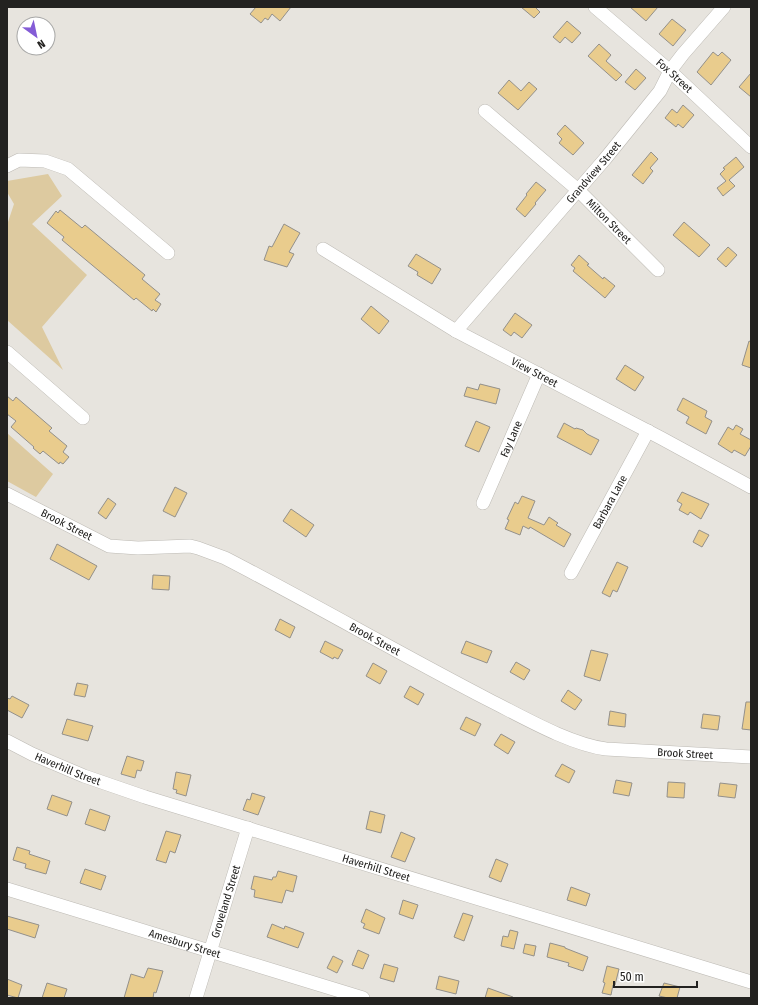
<svg xmlns="http://www.w3.org/2000/svg" width="758" height="1005" viewBox="0 0 758 1005" font-family="'Fira Sans Condensed',sans-serif">
<rect width="100%" height="100%" fill="#e7e4de"/>
<path fill="#ddcaa0" d="M 48,174 L 62,196 L 32,224 L 87,275 L 42,327 L 63,370 L 7,320 L 7,225 L 14,204 L 7,192 L 7,181 Z
M 7,433 L 53,474 L 36,497 L 7,481 Z"/>
<path fill="#e9cc8d" stroke="#93908b" d="M 256,7 L 291,7 L 280,21 L 272,14 L 268,20 L 265,18 L 261,23 L 250,14 Z
M 521,7 L 535,7 L 540,12 L 534,18 Z
M 630,7 L 658,7 L 646,21 Z
M 672,19 L 686,30 L 673,46 L 659,34 Z
M 567,21 L 581,33 L 572,43 L 565,37 L 560,43 L 553,37 Z
M 599,44 L 611,55 L 606,61 L 622,75 L 616,81 L 588,56 Z
M 713,52 L 718,56 L 722,52 L 731,60 L 711,85 L 697,72 Z
M 636,69 L 646,78 L 635,90 L 625,82 Z
M 751,73 L 751,97 L 739,87 Z
M 509,80 L 521,91 L 529,82 L 537,89 L 518,110 L 498,93 Z
M 683,105 L 694,115 L 683,128 L 678,124 L 676,127 L 665,118 L 672,109 L 677,113 Z
M 565,125 L 584,143 L 573,155 L 559,143 L 562,139 L 557,134 Z
M 651,152 L 658,159 L 650,168 L 653,171 L 643,184 L 632,175 Z
M 736,157 L 744,167 L 729,180 L 735,186 L 723,196 L 717,188 L 726,181 L 720,174 L 725,169 L 723,168 Z
M 536,182 L 546,190 L 535,203 L 536,204 L 525,217 L 516,209 L 527,195 L 526,194 Z
M 60,210 L 82,228 L 85,225 L 145,275 L 142,279 L 160,294 L 155,300 L 161,304 L 156,312 L 153,309 L 152,311 L 136,298 L 134,300 L 62,240 L 64,237 L 47,223 L 56,211 L 58,213 Z
M 684,222 L 710,245 L 699,257 L 673,235 Z
M 284,224 L 300,233 L 289,252 L 294,254 L 287,267 L 264,260 L 269,246 L 272,247 Z
M 728,247 L 737,255 L 726,267 L 717,259 Z
M 416,254 L 441,269 L 432,284 L 417,275 L 418,272 L 408,266 Z
M 579,255 L 589,264 L 587,265 L 603,279 L 604,277 L 615,286 L 605,298 L 573,271 L 575,268 L 571,265 Z
M 371,306 L 389,321 L 379,334 L 361,319 Z
M 515,313 L 532,325 L 522,338 L 514,332 L 511,336 L 503,330 Z
M 749,341 L 751,342 L 751,368 L 742,365 Z
M 625,365 L 644,377 L 635,391 L 616,379 Z
M 480,384 L 500,389 L 496,404 L 464,396 L 467,387 L 478,390 Z
M 7,396 L 13,401 L 16,397 L 52,428 L 49,431 L 67,446 L 63,452 L 69,457 L 63,464 L 60,462 L 59,464 L 43,451 L 40,454 L 33,448 L 34,447 L 11,427 L 16,421 L 7,414 Z
M 683,398 L 707,411 L 705,417 L 712,421 L 706,434 L 686,423 L 689,417 L 677,410 Z
M 476,421 L 490,427 L 479,452 L 465,446 Z
M 564,423 L 575,429 L 576,428 L 583,430 L 587,434 L 599,440 L 591,455 L 557,437 Z
M 736,425 L 743,429 L 740,434 L 751,440 L 751,446 L 745,456 L 734,450 L 732,453 L 718,444 L 728,427 L 733,430 Z
M 175,487 L 187,493 L 175,517 L 163,511 Z
M 682,492 L 709,504 L 701,519 L 690,512 L 688,515 L 679,510 L 682,504 L 677,501 Z
M 522,496 L 535,501 L 528,518 L 544,525 L 549,517 L 558,523 L 556,525 L 571,534 L 564,547 L 530,527 L 529,529 L 523,526 L 520,535 L 505,529 L 509,520 L 507,519 L 515,502 L 518,504 Z
M 108,498 L 116,504 L 106,519 L 98,513 Z
M 291,509 L 314,525 L 306,537 L 283,521 Z
M 699,530 L 709,535 L 702,547 L 693,542 Z
M 57,544 L 97,566 L 89,580 L 50,559 Z
M 617,562 L 628,567 L 617,592 L 613,590 L 610,597 L 602,593 Z
M 153,575 L 170,576 L 169,590 L 152,589 Z
M 280,619 L 295,627 L 290,638 L 275,630 Z
M 325,641 L 343,650 L 338,659 L 334,657 L 333,659 L 320,652 Z
M 466,641 L 492,651 L 487,663 L 461,653 Z
M 591,650 L 608,654 L 600,681 L 584,676 Z
M 516,662 L 530,670 L 524,680 L 510,672 Z
M 373,663 L 387,671 L 380,684 L 366,676 Z
M 77,683 L 88,685 L 85,697 L 74,695 Z
M 410,686 L 424,694 L 418,705 L 404,697 Z
M 568,690 L 582,700 L 575,710 L 561,701 Z
M 12,696 L 29,705 L 22,718 L 7,710 L 7,698 L 10,699 Z
M 746,702 L 751,702 L 751,730 L 742,729 Z
M 610,711 L 626,714 L 625,727 L 608,725 Z
M 703,714 L 720,716 L 718,730 L 701,728 Z
M 466,717 L 481,724 L 475,736 L 460,729 Z
M 67,719 L 93,726 L 88,741 L 62,734 Z
M 501,734 L 515,742 L 508,754 L 494,745 Z
M 127,756 L 144,761 L 141,771 L 137,770 L 135,778 L 121,774 Z
M 562,764 L 575,771 L 569,783 L 555,776 Z
M 176,772 L 191,775 L 186,796 L 176,793 L 177,790 L 173,789 Z
M 616,780 L 632,783 L 629,796 L 613,793 Z
M 668,782 L 685,783 L 684,798 L 667,797 Z
M 720,783 L 737,785 L 735,798 L 718,796 Z
M 252,793 L 265,797 L 258,815 L 243,810 L 247,799 L 250,800 Z
M 52,795 L 72,802 L 67,816 L 47,809 Z
M 90,809 L 110,816 L 105,831 L 85,824 Z
M 370,811 L 385,815 L 381,833 L 366,829 Z
M 166,831 L 181,835 L 175,853 L 170,851 L 166,863 L 156,860 Z
M 401,832 L 415,838 L 405,862 L 391,857 Z
M 17,847 L 30,851 L 29,854 L 50,861 L 46,874 L 25,868 L 26,864 L 13,860 Z
M 496,859 L 508,864 L 501,882 L 489,877 Z
M 85,869 L 106,876 L 101,890 L 80,883 Z
M 278,871 L 297,876 L 293,892 L 286,890 L 282,903 L 254,897 L 255,890 L 251,889 L 254,876 L 272,880 L 273,877 L 276,877 Z
M 571,887 L 590,894 L 586,906 L 567,900 Z
M 403,900 L 418,905 L 413,919 L 399,914 Z
M 366,909 L 385,918 L 379,934 L 363,928 L 365,924 L 361,922 Z
M 463,913 L 473,916 L 464,941 L 454,937 Z
M 7,916 L 39,925 L 35,938 L 7,929 Z
M 272,924 L 284,929 L 285,926 L 304,933 L 298,948 L 267,937 Z
M 510,930 L 518,932 L 514,949 L 501,946 L 503,936 L 508,937 Z
M 550,943 L 565,947 L 565,948 L 588,957 L 583,971 L 568,966 L 569,963 L 547,957 Z
M 525,944 L 536,946 L 534,956 L 523,953 Z
M 358,950 L 369,955 L 363,969 L 352,965 Z
M 333,956 L 343,961 L 337,973 L 327,968 Z
M 384,964 L 398,968 L 394,982 L 380,978 Z
M 607,966 L 619,969 L 615,985 L 613,985 L 611,995 L 602,993 L 605,983 L 603,982 Z
M 148,968 L 163,971 L 156,993 L 154,992 L 153,998 L 124,998 L 131,974 L 144,978 Z
M 439,976 L 459,981 L 456,994 L 436,989 Z
M 7,979 L 22,985 L 18,998 L 7,995 Z
M 47,983 L 67,989 L 64,998 L 42,998 Z
M 664,983 L 680,987 L 677,998 L 668,998 L 659,996 Z
M 488,988 L 513,997 L 513,998 L 485,998 Z"/>
<g fill="none" stroke-linecap="round" stroke-linejoin="round">
<defs>
<g id="minor">
<path id="s1" d="M 595,7 L 670,71 L 751,147"/>
<path id="s2" d="M 485,111 L 578,190 L 658,270"/>
<path d="M 7,166 L 19,160 L 45,161 L 68,169 L 168,253"/>
<path id="s3" d="M 323,249 L 456,331 L 661,438 L 751,487"/>
<path id="s4" d="M 456,331 L 605,159 L 660,91 L 670,71 L 683,54 L 724,7"/>
<path d="M 7,352 L 83,418"/>
<path id="s5" d="M 7,494 L 109,546 L 138,548 L 190,546 L 198,548 L 225,558 C 314,604 400,654 489,700 C 523,717 569,744 606,749 L 751,757"/>
<path id="s6" d="M 483,503 L 539,374"/>
<path id="s7" d="M 571,573 L 648,431"/>
<path id="s8" d="M 7,741 L 32,754 L 84,776 L 145,797 L 751,982"/>
<path id="s9" d="M 7,889 L 363,998"/>
<path id="s10" d="M 196,998 L 248,828"/>
</g>
</defs>
<use href="#minor" stroke="#bdbab4" stroke-width="14"/>
<use href="#minor" stroke="#fff" stroke-width="13"/>
</g>
<g text-anchor="middle" stroke-width="3.5" stroke-linejoin="round" paint-order="stroke">
<g font-size="11" fill="#232220" stroke="#fff">
<text dy="4" stroke="none"><textPath href="#s1" startOffset="105">Fox Street</textPath></text>
<text dy="4" stroke="none"><textPath href="#s4" startOffset="210">Grandview Street</textPath></text>
<text dy="4" stroke="none"><textPath href="#s2" startOffset="166">Milton Street</textPath></text>
<text dy="4" stroke="none"><textPath href="#s3" startOffset="245">View Street</textPath></text>
<text dy="4" stroke="none"><textPath href="#s6" startOffset="70">Fay Lane</textPath></text>
<text dy="4" stroke="none"><textPath href="#s7" startOffset="81">Barbara Lane</textPath></text>
<text dy="4" stroke="none"><textPath href="#s5" startOffset="67">Brook Street</textPath></text>
<text dy="4" stroke="none"><textPath href="#s5" startOffset="403">Brook Street</textPath></text>
<text dy="4" stroke="none"><textPath href="#s5" startOffset="739">Brook Street</textPath></text>
<text dy="4" stroke="none"><textPath href="#s8" startOffset="67">Haverhill Street</textPath></text>
<text dy="4" stroke="none"><textPath href="#s8" startOffset="391">Haverhill Street</textPath></text>
<text dy="4" stroke="none"><textPath href="#s10" startOffset="101">Groveland Street</textPath></text>
<text dy="4" stroke="none"><textPath href="#s9" startOffset="186">Amesbury Street</textPath></text>
</g>
</g>
<rect width="758" height="1005" fill="none" stroke="#232220" stroke-width="16"/>
<g transform="translate(36 36) rotate(147)"><circle r="19" fill="#ffffff" stroke="#a7a7a6"/>
<path d="M0-3L7 15L0 10L-7 15Z" fill="#845cd6"/>
<text y="-6" font-size="11" font-weight="bold" text-anchor="middle" fill="#232220">N</text>
</g>
<path d="M614 981v6h83v-6" fill="none" stroke="#232220" stroke-width="2"/>
<text x="620" y="981" font-size="12" fill="#232220" stroke="#ffffff" stroke-width="3" paint-order="stroke">50 m</text>
</svg>
